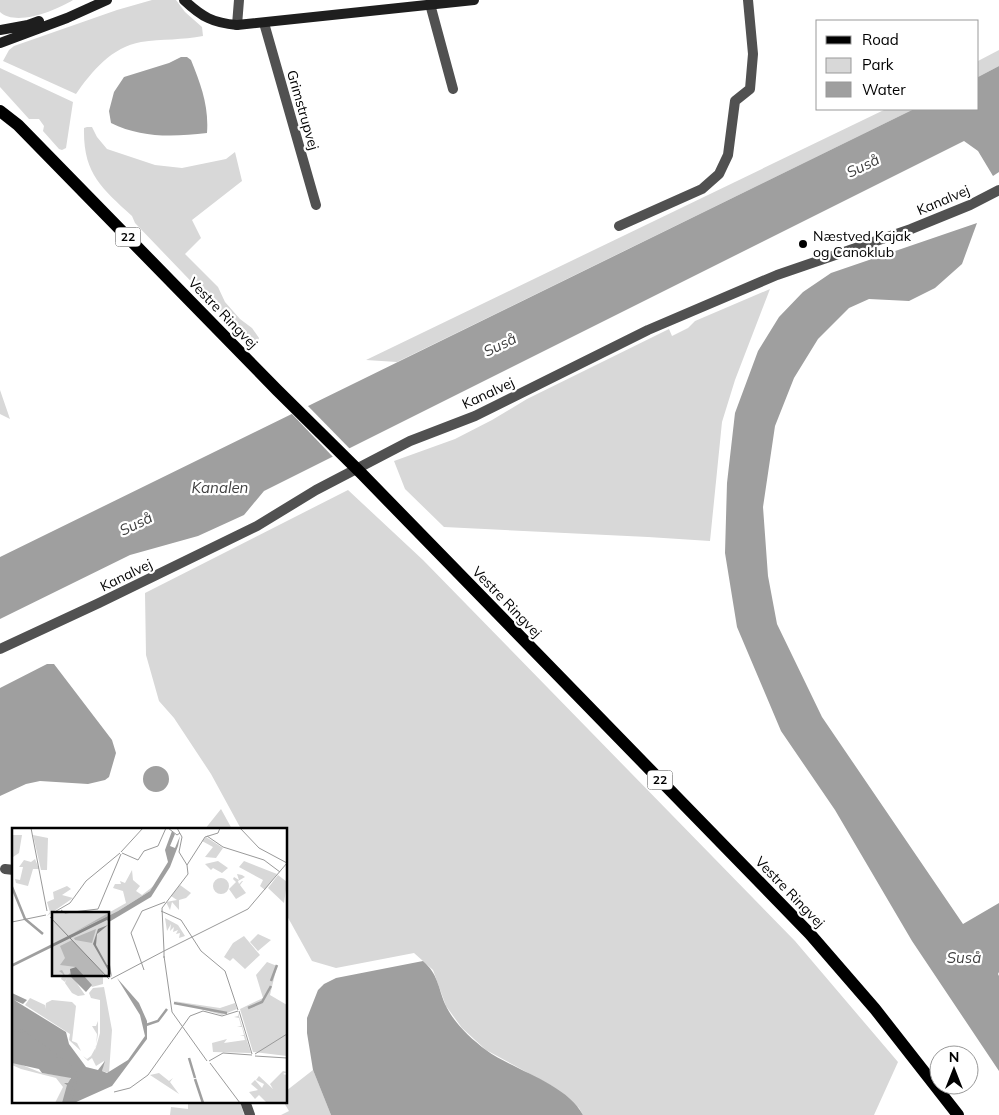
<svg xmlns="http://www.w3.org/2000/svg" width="999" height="1115" viewBox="0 0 999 1115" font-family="Mulish,sans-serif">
<rect width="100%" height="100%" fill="#fff"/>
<path fill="#d8d8d8" d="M 0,0 L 73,0 C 57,10 16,27 0,12 Z
M 152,0 L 176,0 L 185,12 L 202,27 L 203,36 C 183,40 162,39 141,42 C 112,47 92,71 76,94 L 3,61 L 9,50 L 14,46 L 117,10 Z
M 999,50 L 999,66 L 978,77 L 978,61 Z
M 0,68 L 73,102 L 66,148 L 62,150 L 59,149 L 43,131 L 44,126 L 39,119 L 29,119 L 0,87 Z
M 886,109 L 914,109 L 397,362 L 366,360 Z
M 87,127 L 92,127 L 97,137 L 107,149 L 155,165 L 182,168 L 226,159 L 235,152 L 242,181 L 192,220 L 201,238 L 185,254 L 218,287 L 225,302 L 240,319 L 252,328 L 259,338 L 257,343 L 254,347 L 135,223 L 132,216 C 102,188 83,174 84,128 Z
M 770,289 L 735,380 L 722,422 L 710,541 L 648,537 L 444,527 L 405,489 L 394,461 L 455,439 L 492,420 L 527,399 L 669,329 L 672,336 L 688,328 L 695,321 Z
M 0,390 L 10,419 L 0,414 Z
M 348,490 L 423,560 L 795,941 L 898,1062 L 874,1115 L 583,1115 L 579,1108 L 552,1086 L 486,1050 L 462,1028 L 446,1006 L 433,970 L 414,953 L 336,968 L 312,961 L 286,914 L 286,829 L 241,829 L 211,774 L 174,718 L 159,701 L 146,655 L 145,593 Z
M 221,809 L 232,829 L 205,829 Z
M 313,1070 L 331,1115 L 281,1115 L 289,1111 L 283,1101 L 286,1101 L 286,1091 Z
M 188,1101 L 240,1101 L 244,1115 L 170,1115 L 171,1107 L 188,1109 Z"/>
<path fill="#9f9f9f" d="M 181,57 L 187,57 L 191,60 C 201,85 209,106 207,133 C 173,137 141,138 111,123 L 109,111 L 114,92 L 124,77 L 169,63 Z
M 999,66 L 999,172 L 993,176 L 978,151 L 964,141 L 264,491 L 244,515 L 198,536 L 130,555 L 0,619 L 0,557 L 914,109 L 978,109 L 978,77 Z
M 977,223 L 962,264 L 935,288 L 909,301 L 869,299 L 849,308 L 818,339 L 794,378 L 775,426 L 763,507 L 768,576 L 777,624 L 822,717 L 963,924 L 999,903 L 999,972 L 998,974 L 999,976 L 999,1071 L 912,941 L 835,810 L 781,731 L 737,627 L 725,553 L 727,483 L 735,413 L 758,351 L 779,317 L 803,292 L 831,273 Z
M 47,664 L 54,664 L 112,740 L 116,753 L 109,777 L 105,780 L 88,784 L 40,781 L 26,784 L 0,796 L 0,688 Z
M143 779a13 13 0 1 1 26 0a13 13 0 1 1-26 0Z
M 423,961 C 438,974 438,987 445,1004 C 453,1022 470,1038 486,1050 C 513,1070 566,1083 583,1115 L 331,1115 L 313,1070 L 307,1033 L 307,1018 L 318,990 L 324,984 L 336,978 Z"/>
<path fill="#fff" d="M 306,404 L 351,450 L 335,459 L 290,412 Z"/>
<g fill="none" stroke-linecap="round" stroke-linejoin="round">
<path stroke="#515151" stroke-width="10" d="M 430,4 L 453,89
M 264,23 L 316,205
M 237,25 L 239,0
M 619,226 L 702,189 L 719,174 L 728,155 L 735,101 L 750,89 L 753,54 L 748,0
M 0,649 L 99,603 L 257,526 L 316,490 L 410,441 L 475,416 L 648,330 L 777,275 L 911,229 L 970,205 L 999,190
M 5,869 L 14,870
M 245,1101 L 250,1115"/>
<path stroke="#1e1e1e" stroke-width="10" d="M 184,0 C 202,17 213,23 237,25 L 474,0
M 0,30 L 28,25 L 39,21
M 0,43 L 67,18 L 107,0"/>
<path stroke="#000" stroke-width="12" d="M 0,111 L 18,125 L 277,390 L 362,474 L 810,934 L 875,1009 L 958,1115"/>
</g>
<circle fill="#000" stroke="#fff" stroke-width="2" cx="803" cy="244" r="5"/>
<g text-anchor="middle" stroke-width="4.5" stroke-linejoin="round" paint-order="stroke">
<g fill="#fff" stroke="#4c4c4c" stroke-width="1">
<rect x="115.5" y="227.5" width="25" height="19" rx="4"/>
<rect x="647.5" y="770.5" width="25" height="19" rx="4"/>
</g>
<g font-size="12" font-weight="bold" fill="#000">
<text x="128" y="241">22</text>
<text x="660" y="784">22</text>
</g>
<g font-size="14" fill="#000" stroke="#fff">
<text transform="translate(303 110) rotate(74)" y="5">Grimstrupvej</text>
<text transform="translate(943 200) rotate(-23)" y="5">Kanalvej</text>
<text transform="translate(223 313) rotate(46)" y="5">Vestre Ringvej</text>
<text transform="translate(488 393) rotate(-25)" y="5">Kanalvej</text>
<text transform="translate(126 575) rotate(-26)" y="5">Kanalvej</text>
<text transform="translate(507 602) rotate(46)" y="5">Vestre Ringvej</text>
<text transform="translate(790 892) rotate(46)" y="5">Vestre Ringvej</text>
</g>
<g font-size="14" fill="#000" stroke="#fff" text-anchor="start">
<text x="813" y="241">Næstved Kajak<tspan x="813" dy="16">og Canoklub</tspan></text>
</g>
<g font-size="15" font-style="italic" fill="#404040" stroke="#fff">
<text transform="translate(863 166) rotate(-26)" y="5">Suså</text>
<text transform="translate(500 345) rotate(-26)" y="5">Suså</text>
<text x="220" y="493">Kanalen</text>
<text transform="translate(136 524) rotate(-26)" y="5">Suså</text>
<text x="964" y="963">Suså</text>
</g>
</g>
<g transform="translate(12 828)">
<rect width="275" height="275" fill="#fff"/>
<path d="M 0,7 L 10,7 L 7,25 L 1,29 ZM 21,7 L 36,10 L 35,42 L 29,42 ZM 194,9 L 211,20 L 204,30 L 193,29 L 201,19 L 190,13 ZM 23,31 L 27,41 L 21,41 L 16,58 L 4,55 L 3,51 L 8,52 L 11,39 L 7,39 L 12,32 L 19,34 ZM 206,33 L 216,40 L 210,45 L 201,40 L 199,42 L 193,36 ZM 232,33 L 265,46 L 253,62 L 248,58 L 251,52 L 227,39 ZM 120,42 L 121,52 L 128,58 L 124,63 L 130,67 L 144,56 L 138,63 L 106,83 L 61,105 L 114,75 L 111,63 L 101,60 L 103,56 L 109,56 L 108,53 L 113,55 ZM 225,46 L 230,47 L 233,49 L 226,53 L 227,56 L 230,53 L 231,53 L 228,57 L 234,65 L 224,71 L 217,61 L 224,54 L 221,51 L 222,49 L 227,52 ZM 266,47 L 275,54 L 272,75 L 256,60 ZM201 58a8 8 0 1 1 16 0a8 8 0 1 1-16 0ZM 168,57 L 179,65 L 174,70 L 167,72 L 167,82 L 160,74 L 158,82 L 154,74 L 165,72 L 159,68 ZM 55,58 L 59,61 L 50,67 L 61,70 L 35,88 L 38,84 L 35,74 L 42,71 L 41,64 ZM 153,90 L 166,97 L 173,108 L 167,110 L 168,105 L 164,106 L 166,102 L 161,104 L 162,99 L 158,103 L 159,96 L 155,103 ZM 84,101 L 80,115 L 63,112 L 62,110 ZM 246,106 L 259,112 L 246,123 L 238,114 ZM 232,108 L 248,127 L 233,141 L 221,130 L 218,133 L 212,129 L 221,115 ZM 60,112 L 91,145 L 91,156 L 80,159 L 64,139 L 48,137 L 53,130 L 48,118 ZM 255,134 L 265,138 L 258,167 L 275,177 L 275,228 L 241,224 L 228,181 L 251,170 L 244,147 ZM 50,142 L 54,149 L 58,145 L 73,167 L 66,168 L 60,165 L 53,155 L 55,150 L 53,154 L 49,151 L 51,146 L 47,143 ZM 92,159 L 100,202 L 97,245 L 90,243 L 92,233 L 84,238 L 80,230 L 76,233 L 71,228 L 75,231 L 79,228 L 84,219 L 85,206 L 80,198 L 84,198 L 86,193 L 86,206 L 83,223 L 88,205 L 88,172 L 79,170 L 77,165 L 81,160 ZM 18,170 L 33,177 L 33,181 L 34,175 L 40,172 L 60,174 L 64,178 L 60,213 L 65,215 L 69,223 L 57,212 L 58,206 L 13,177 ZM 161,173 L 208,180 L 223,175 L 225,181 L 210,187 ZM 226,185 L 239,225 L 201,224 L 200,215 L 215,211 L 212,215 L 233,212 L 232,208 L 228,208 L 232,207 L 230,199 L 225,199 L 229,198 L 227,190 L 222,189 L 226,188 ZM 0,233 L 30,245 L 58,249 L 63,275 L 43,275 L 51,259 L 44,250 L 9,241 L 0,237 ZM 271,243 L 275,244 L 271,246 L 275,247 L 275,275 L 255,275 L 247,267 L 243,271 L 237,264 L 246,262 L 239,256 L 243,252 L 250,260 L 252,256 L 244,252 L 247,248 L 261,261 L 258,256 ZM 147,245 L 157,253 L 161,250 L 158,254 L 167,266 L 138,247 Z" fill="#d8d8d8"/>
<path d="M 160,3 L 163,6 L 158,18 L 163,20 L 168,8 L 166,18 L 158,39 L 139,69 L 97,94 L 95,92 L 0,139 L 0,136 L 106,83 L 138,63 L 156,34 L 153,22 ZM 96,97 L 85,106 L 84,117 L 95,137 L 98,137 L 100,149 L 81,116 L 86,101 ZM 64,139 L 80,157 L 74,164 L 59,149 L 58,141 ZM 105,150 L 127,175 L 135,193 L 135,211 L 100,258 L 62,275 L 50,275 L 55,257 L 52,255 L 56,255 L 59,250 L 30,245 L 27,241 L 0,235 L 0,165 L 15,172 L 11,176 L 2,172 L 54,204 L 57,216 L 74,239 L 86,242 L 93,233 L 90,243 L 95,245 L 116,232 L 133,208 L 128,187 Z" fill="#9f9f9f"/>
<path fill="none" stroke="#9f9f9f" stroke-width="2.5" d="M 0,59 L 13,91 L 31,106M 259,153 L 265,137M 162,175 L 215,185M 236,180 L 250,174 L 259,158M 134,197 L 146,193 L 155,181M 0,202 L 10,203 L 66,243 L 58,275M 177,230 L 183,250M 183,251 L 191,275"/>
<path fill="none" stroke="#999" stroke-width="1" d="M 19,0 L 35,83M 156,0 L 165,7 L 168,5M 165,0 L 170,9 L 167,24 L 175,37M 228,0 L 247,20 L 275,35M 195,8 L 211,19 L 252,32 L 268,44M 109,24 L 131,0M 110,25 L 126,32 L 132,23 L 146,18 L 154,0M 175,37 L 176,46 L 150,80 L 152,123 L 236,81 L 275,35M 175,37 L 193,9 L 206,5 L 208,0M 49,82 L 53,85 L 86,81 L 109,26M 149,83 L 169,92 L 189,123 L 213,143 L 226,182M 39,86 L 58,75 L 74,53 L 108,25M 38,89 L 97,151M 0,94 L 34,87M 152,128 L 160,184 L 195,233M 132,142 L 119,105 L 130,83 L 153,74M 99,151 L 152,123 L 152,130M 227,183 L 240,226M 243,226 L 275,206M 243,228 L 275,230M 197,233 L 211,225 L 240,227M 198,235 L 228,275M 102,264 L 118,260 L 136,247 L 178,188 L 191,183 L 210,188 L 226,183"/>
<path fill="#000" fill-opacity="0.15" stroke="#000" stroke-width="2.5" d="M 40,84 L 97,84 L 97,148 L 40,148 Z"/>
<rect width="275" height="275" fill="none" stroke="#000" stroke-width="2.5"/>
</g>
<rect x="816" y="20" width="162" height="90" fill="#ffffff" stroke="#999999"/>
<rect x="826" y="36" width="25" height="8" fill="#000000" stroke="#999999"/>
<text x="862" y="45" font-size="15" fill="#000000">Road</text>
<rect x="826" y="58" width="25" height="15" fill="#d8d8d8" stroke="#999999"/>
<text x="862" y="70" font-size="15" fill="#000000">Park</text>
<rect x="826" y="82" width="25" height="15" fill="#9f9f9f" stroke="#999999"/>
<text x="862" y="95" font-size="15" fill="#000000">Water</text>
<g transform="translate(954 1070)"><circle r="24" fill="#ffffff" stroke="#999999"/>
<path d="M0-4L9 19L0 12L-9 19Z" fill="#000000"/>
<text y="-8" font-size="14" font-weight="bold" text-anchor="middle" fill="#000000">N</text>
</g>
</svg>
